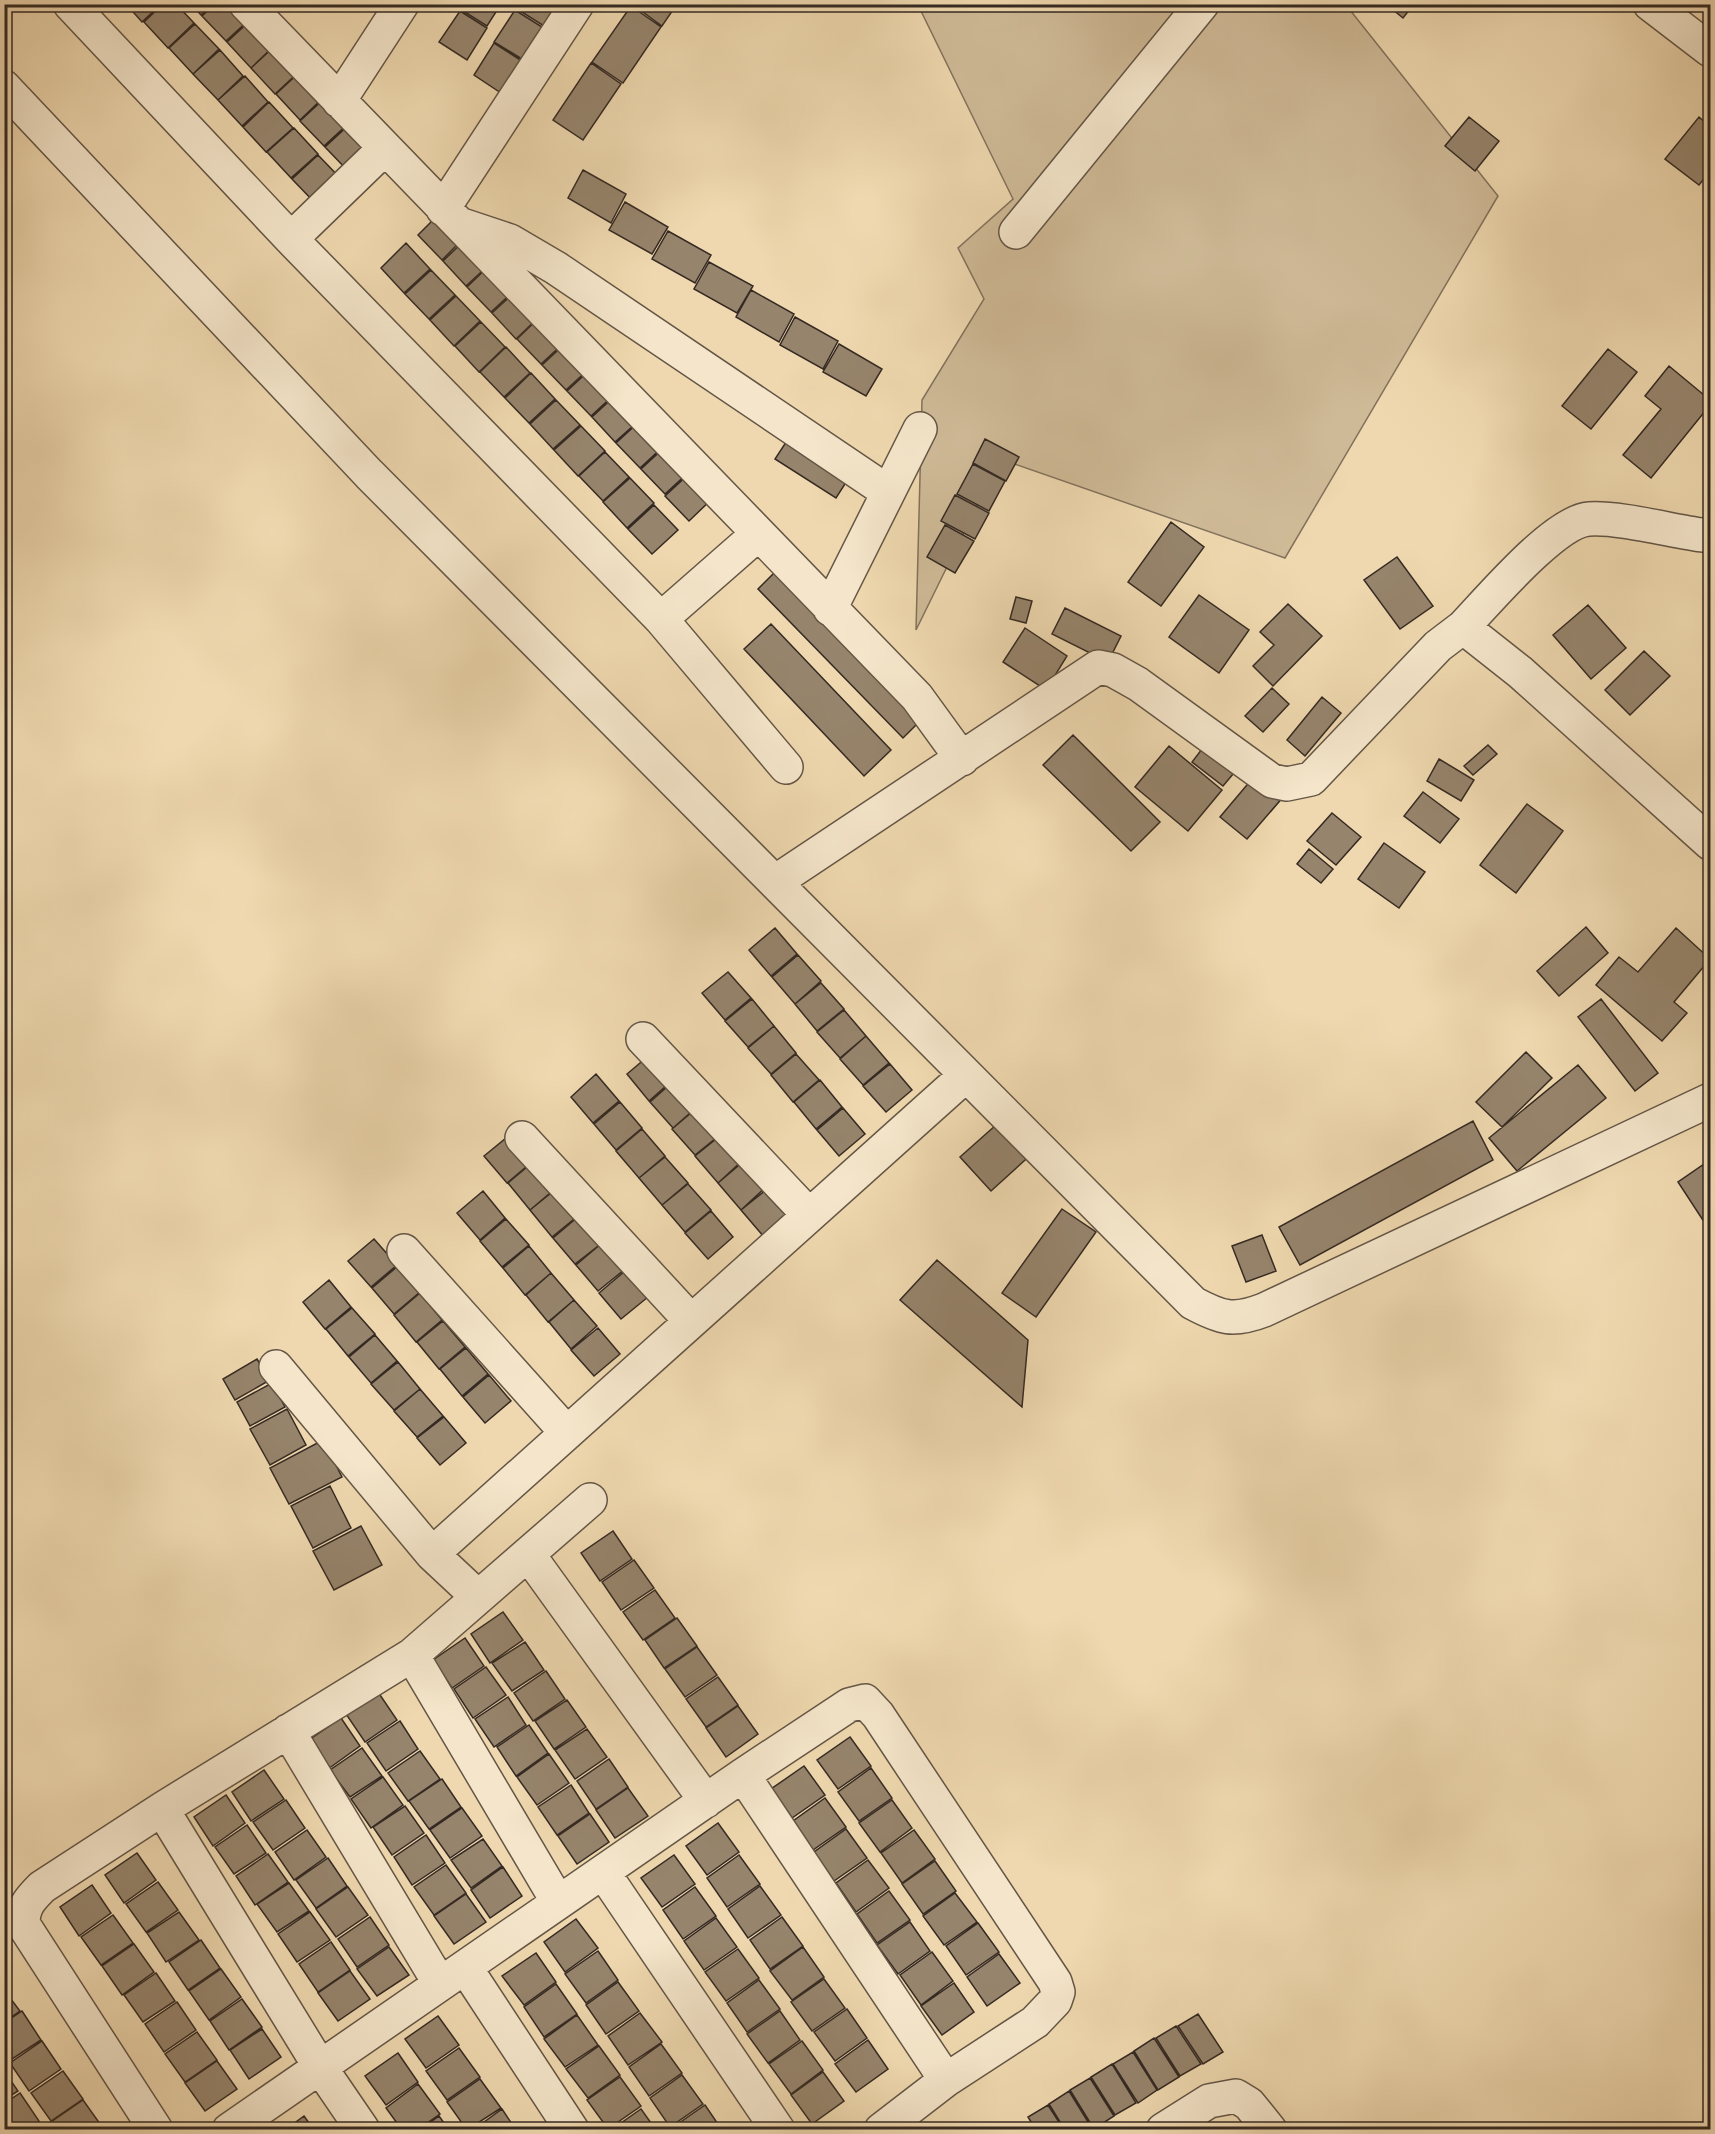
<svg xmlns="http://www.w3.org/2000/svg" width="1715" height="2134" viewBox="0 0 1715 2134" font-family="'EB Garamond',serif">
<rect width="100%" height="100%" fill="#efd8af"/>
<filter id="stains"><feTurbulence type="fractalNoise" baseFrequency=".00333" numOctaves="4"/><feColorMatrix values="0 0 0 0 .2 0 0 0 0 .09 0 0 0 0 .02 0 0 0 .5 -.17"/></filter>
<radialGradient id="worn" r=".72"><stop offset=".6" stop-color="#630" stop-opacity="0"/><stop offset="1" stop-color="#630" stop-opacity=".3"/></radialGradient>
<path fill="#cfba97" stroke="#82725d" stroke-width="1.5" d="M 918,5 L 1346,5 L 1498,196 L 1285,558 L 1000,459 L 916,630 L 922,400 L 984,299 L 958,248 L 1013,199 Z"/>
<path fill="#96846c" stroke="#352a23" stroke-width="1.5" d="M 126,4 L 161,4 L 142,22 Z
M 163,4 L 176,4 L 194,23 L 168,48 L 144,22 Z
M 191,4 L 213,4 L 201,15 Z
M 215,4 L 241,4 L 252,17 L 226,41 L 202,16 Z
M 463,4 L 501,4 L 487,26 L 460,9 Z
M 520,4 L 558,4 L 544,26 L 517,9 Z
M 632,4 L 677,4 L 662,26 Z
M 1386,4 L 1414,4 L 1403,18 Z
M 631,6 L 661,27 L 623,83 L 592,62 Z
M 515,10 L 542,27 L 522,59 L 494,42 Z
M 460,11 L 487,28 L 467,60 L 439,42 Z
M 253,18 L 277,43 L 251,68 L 227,42 Z
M 195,24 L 219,49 L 193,74 L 169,48 Z
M 494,43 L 522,61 L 501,93 L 474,75 Z
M 277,44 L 302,69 L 275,94 L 251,68 Z
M 220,50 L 243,76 L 218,100 L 193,74 Z
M 591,63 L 621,84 L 583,140 L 553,120 Z
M 302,70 L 326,95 L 300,120 L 276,94 Z
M 245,76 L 268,102 L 242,126 L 218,100 Z
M 327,96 L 350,122 L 324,146 L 300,121 Z
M 269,102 L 293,128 L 266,152 L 243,127 Z
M 1469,117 L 1499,141 L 1475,171 L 1445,146 Z
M 1699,117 L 1710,127 L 1710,171 L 1699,185 L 1665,159 Z
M 351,123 L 375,148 L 349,172 L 325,147 Z
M 294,128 L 318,154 L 291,178 L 267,152 Z
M 318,155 L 342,180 L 316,204 L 292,179 Z
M 583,170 L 626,194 L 611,223 L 568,198 Z
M 625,202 L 668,227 L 652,254 L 609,230 Z
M 443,210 L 467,235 L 442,260 L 418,235 Z
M 668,231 L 711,255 L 695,283 L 652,259 Z
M 468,237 L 492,262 L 466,286 L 443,261 Z
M 406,243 L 430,269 L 404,293 L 381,268 Z
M 493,262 L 517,288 L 491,312 L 467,287 Z
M 709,262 L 753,286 L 737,313 L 694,289 Z
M 431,270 L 455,295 L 429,319 L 405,294 Z
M 518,289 L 542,314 L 516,339 L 492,313 Z
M 751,290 L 794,314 L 779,342 L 736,317 Z
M 456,296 L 480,321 L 454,346 L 430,320 Z
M 543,314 L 567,340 L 541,364 L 517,339 Z
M 795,317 L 838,341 L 823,369 L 780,345 Z
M 481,322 L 505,347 L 479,372 L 455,346 Z
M 569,340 L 592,366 L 566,390 L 542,365 Z
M 839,344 L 882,369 L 866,396 L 823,372 Z
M 506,347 L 530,373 L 504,397 L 480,372 Z
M 1608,349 L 1637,372 L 1591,429 L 1562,406 Z
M 1669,366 L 1710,400 L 1710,405 L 1651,478 L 1623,455 L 1661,409 L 1645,396 Z
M 593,367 L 617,392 L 591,416 L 567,391 Z
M 531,373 L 555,399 L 529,423 L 505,398 Z
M 618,393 L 642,418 L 615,442 L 592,417 Z
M 556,400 L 580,425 L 553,449 L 530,424 Z
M 642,419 L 666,444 L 640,468 L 616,443 Z
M 581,426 L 605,451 L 578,476 L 554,450 Z
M 792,433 L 852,473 L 836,498 L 775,459 Z
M 985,439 L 1019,457 L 1006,481 L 973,463 Z
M 667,445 L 691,470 L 665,494 L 641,469 Z
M 605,452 L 629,477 L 603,501 L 579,476 Z
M 973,464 L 1005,481 L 989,511 L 957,494 Z
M 691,472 L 715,496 L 689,521 L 665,496 Z
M 630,478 L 654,503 L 627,528 L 603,502 Z
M 955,495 L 989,513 L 975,539 L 941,521 Z
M 654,505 L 678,530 L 652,554 L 628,529 Z
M 1171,522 L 1204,547 L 1161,606 L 1128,582 Z
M 945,525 L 974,541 L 955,573 L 927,557 Z
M 1397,557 L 1433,606 L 1400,629 L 1364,580 Z
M 780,567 L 925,716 L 903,738 L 758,589 Z
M 1199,595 L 1249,630 L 1219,673 L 1169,637 Z
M 1016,597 L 1032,601 L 1026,623 L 1010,619 Z
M 1288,604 L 1322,636 L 1273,686 L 1253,666 L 1274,645 L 1260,632 Z
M 1588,605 L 1626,648 L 1591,679 L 1553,635 Z
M 1065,608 L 1121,636 L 1108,662 L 1052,634 Z
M 771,624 L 891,750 L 864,776 L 744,649 Z
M 1025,628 L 1067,656 L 1046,690 L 1003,662 Z
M 1644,651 L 1670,676 L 1630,715 L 1605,690 Z
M 1272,688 L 1289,704 L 1263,732 L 1245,716 Z
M 1322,697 L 1341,713 L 1305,756 L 1287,740 Z
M 1073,735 L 1160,822 L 1131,851 L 1043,765 Z
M 1488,745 L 1497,754 L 1473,775 L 1464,766 Z
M 1169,746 L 1222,790 L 1188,831 L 1135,787 Z
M 1202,749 L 1233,774 L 1223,786 L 1192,762 Z
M 1439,759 L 1474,780 L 1461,801 L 1427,781 Z
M 1257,773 L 1284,796 L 1247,839 L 1220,817 Z
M 1423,792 L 1459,819 L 1440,843 L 1404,816 Z
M 1527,804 L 1563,831 L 1516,893 L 1480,865 Z
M 1332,813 L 1361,837 L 1336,865 L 1307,841 Z
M 1384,843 L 1425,872 L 1399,908 L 1358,879 Z
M 1309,849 L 1333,869 L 1321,883 L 1297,864 Z
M 1586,927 L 1608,953 L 1559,996 L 1537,971 Z
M 775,928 L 797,954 L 771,976 L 749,950 Z
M 1676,928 L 1710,959 L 1674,1002 L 1687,1013 L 1662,1041 L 1596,985 L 1619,957 L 1638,972 Z
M 798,955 L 821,981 L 795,1004 L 772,977 Z
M 728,972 L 751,998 L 725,1020 L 702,993 Z
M 821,983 L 844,1009 L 817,1031 L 795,1004 Z
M 752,999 L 774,1026 L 748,1047 L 725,1021 Z
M 1601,999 L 1658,1073 L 1635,1091 L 1578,1017 Z
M 844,1010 L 866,1036 L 840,1058 L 817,1032 Z
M 774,1026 L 796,1053 L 771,1074 L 748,1048 Z
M 866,1036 L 889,1063 L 863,1085 L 840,1059 Z
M 653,1052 L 675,1078 L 649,1101 L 627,1074 Z
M 1526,1052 L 1552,1078 L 1502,1127 L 1476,1102 Z
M 796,1054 L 819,1080 L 793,1102 L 771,1075 Z
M 890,1064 L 912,1090 L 886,1112 L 863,1086 Z
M 1578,1065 L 1606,1098 L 1517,1171 L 1489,1138 Z
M 596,1074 L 619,1101 L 593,1123 L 571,1097 Z
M 676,1079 L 698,1106 L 673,1128 L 650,1102 Z
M 820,1080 L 842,1107 L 816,1129 L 794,1102 Z
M 620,1102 L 642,1128 L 616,1150 L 594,1124 Z
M 698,1107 L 721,1134 L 695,1155 L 672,1129 Z
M 843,1108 L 865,1134 L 839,1156 L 817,1130 Z
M 1005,1117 L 1035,1151 L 991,1191 L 960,1157 Z
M 1473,1121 L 1493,1160 L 1300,1265 L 1279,1227 Z
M 642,1129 L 665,1156 L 639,1178 L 616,1151 Z
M 511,1134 L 533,1161 L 507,1183 L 484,1156 Z
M 721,1135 L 743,1160 L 718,1183 L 695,1156 Z
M 665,1157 L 688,1183 L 662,1205 L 639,1178 Z
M 1710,1160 L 1710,1231 L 1678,1182 Z
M 744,1161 L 766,1187 L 741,1210 L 718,1183 Z
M 533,1162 L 556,1188 L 530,1210 L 508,1183 Z
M 688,1184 L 711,1210 L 685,1232 L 662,1205 Z
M 556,1189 L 579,1215 L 552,1237 L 530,1210 Z
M 767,1189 L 790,1215 L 764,1237 L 741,1210 Z
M 483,1191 L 505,1218 L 480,1240 L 457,1213 Z
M 1062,1209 L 1096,1232 L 1036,1317 L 1002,1293 Z
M 711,1211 L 733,1237 L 708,1259 L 685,1233 Z
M 579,1216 L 602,1243 L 575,1264 L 553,1238 Z
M 506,1219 L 529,1245 L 502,1267 L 480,1241 Z
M 1262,1235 L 1276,1271 L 1246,1282 L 1232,1246 Z
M 374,1239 L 397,1265 L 371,1287 L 348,1261 Z
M 602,1243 L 624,1270 L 598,1291 L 576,1265 Z
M 529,1246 L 551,1273 L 525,1295 L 503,1268 Z
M 937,1260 L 1028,1340 L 1022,1407 L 900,1300 Z
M 398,1266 L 420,1292 L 394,1314 L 372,1288 Z
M 625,1271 L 648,1297 L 621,1319 L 599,1293 Z
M 551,1273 L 574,1300 L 548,1322 L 526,1295 Z
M 329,1280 L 351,1307 L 325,1329 L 303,1302 Z
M 420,1293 L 442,1320 L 416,1342 L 394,1315 Z
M 574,1300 L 597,1326 L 571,1349 L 549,1322 Z
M 352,1308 L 375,1334 L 348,1356 L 326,1329 Z
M 443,1321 L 465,1347 L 439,1369 L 417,1342 Z
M 598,1328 L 620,1354 L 594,1376 L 571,1350 Z
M 375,1335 L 397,1361 L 371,1383 L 349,1357 Z
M 466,1348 L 488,1374 L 462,1396 L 440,1369 Z
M 257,1359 L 270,1380 L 235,1400 L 223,1379 Z
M 398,1362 L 420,1389 L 394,1410 L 371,1384 Z
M 489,1375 L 511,1401 L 485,1423 L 463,1397 Z
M 272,1383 L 285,1407 L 250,1426 L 237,1402 Z
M 420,1389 L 443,1416 L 417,1437 L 394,1411 Z
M 287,1409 L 306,1445 L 270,1465 L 250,1429 Z
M 444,1417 L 466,1443 L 440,1465 L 417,1438 Z
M 323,1440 L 342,1477 L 289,1504 L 270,1468 Z
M 330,1486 L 351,1528 L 313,1548 L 291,1506 Z
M 361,1526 L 382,1565 L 334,1590 L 313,1551 Z
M 613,1531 L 632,1559 L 600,1581 L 581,1553 Z
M 634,1560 L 654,1588 L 621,1610 L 602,1582 Z
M 655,1590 L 675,1618 L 643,1640 L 623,1612 Z
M 503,1612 L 523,1640 L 490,1663 L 471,1634 Z
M 677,1618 L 697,1646 L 664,1668 L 645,1640 Z
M 465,1638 L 484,1666 L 452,1688 L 433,1660 Z
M 525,1642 L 544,1670 L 512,1691 L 492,1663 Z
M 697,1647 L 717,1675 L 685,1697 L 665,1669 Z
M 486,1667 L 506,1695 L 473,1718 L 454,1689 Z
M 546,1671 L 565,1699 L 533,1721 L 514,1693 Z
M 718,1677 L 738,1705 L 706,1727 L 686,1699 Z
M 378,1692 L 397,1720 L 365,1742 L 346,1714 Z
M 508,1697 L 526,1725 L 494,1747 L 475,1719 Z
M 567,1700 L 586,1727 L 554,1749 L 535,1721 Z
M 738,1706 L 758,1734 L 726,1757 L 706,1728 Z
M 341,1718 L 360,1746 L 328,1769 L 309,1740 Z
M 400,1721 L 418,1749 L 386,1771 L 367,1743 Z
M 529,1725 L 548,1753 L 516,1776 L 497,1747 Z
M 587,1729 L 607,1757 L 575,1779 L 555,1750 Z
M 850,1737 L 871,1766 L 838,1789 L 817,1760 Z
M 362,1748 L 382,1776 L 350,1797 L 330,1770 Z
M 420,1751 L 440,1779 L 408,1801 L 388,1773 Z
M 549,1754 L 569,1783 L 537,1805 L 517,1777 Z
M 609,1759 L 628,1787 L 596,1809 L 577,1781 Z
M 804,1766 L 825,1795 L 792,1818 L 771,1789 Z
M 871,1768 L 892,1798 L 859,1821 L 838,1792 Z
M 264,1770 L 284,1799 L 251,1821 L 232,1792 Z
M 383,1777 L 403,1805 L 371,1828 L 351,1799 Z
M 442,1779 L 461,1807 L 429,1829 L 409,1801 Z
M 571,1785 L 589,1813 L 557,1835 L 538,1807 Z
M 628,1788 L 648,1816 L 615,1838 L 596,1810 Z
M 226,1795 L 245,1823 L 213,1846 L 194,1817 Z
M 825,1798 L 846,1827 L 813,1850 L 793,1821 Z
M 286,1800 L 305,1828 L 273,1850 L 253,1822 Z
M 892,1800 L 912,1828 L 880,1852 L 859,1823 Z
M 405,1806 L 424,1833 L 392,1855 L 373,1827 Z
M 462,1808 L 482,1836 L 450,1858 L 430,1830 Z
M 590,1814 L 609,1842 L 577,1864 L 558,1836 Z
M 718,1823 L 739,1852 L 707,1875 L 686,1846 Z
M 247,1825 L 266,1853 L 234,1874 L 215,1847 Z
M 846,1829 L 867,1858 L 834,1881 L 814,1852 Z
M 307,1830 L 326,1857 L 294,1880 L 275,1852 Z
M 914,1830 L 935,1859 L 902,1883 L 881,1853 Z
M 426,1835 L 445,1863 L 412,1885 L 394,1857 Z
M 483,1839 L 502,1866 L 471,1888 L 451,1860 Z
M 137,1853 L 156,1880 L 124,1903 L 105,1875 Z
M 268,1854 L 288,1882 L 255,1905 L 236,1876 Z
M 674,1855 L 695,1884 L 662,1907 L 641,1878 Z
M 739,1855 L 760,1884 L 727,1907 L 707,1878 Z
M 328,1858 L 347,1886 L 316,1908 L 296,1880 Z
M 868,1860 L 889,1888 L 856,1912 L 836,1883 Z
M 935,1861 L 956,1891 L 923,1914 L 902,1884 Z
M 446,1865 L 466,1893 L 434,1915 L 414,1887 Z
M 503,1867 L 522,1896 L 490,1918 L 471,1890 Z
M 158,1882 L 178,1910 L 146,1932 L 126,1904 Z
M 289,1883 L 309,1911 L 277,1932 L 257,1904 Z
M 92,1885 L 111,1913 L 79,1936 L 60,1907 Z
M 760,1886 L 781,1915 L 748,1938 L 728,1909 Z
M 348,1887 L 368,1915 L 336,1937 L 316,1909 Z
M 695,1887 L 716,1916 L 683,1939 L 663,1910 Z
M 889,1891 L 910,1920 L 877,1943 L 857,1914 Z
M 955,1893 L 977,1922 L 944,1945 L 923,1916 Z
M 466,1894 L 486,1922 L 454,1944 L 434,1916 Z
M 179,1912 L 199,1940 L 166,1962 L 147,1933 Z
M 310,1912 L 330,1940 L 297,1962 L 278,1934 Z
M 113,1915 L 133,1943 L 101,1965 L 81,1937 Z
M 370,1917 L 389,1945 L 357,1967 L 338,1939 Z
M 782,1917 L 803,1946 L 770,1969 L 750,1940 Z
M 716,1918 L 737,1947 L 704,1970 L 684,1941 Z
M 576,1919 L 598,1948 L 565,1972 L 544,1942 Z
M 910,1922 L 930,1951 L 898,1974 L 877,1945 Z
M 978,1923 L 999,1952 L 966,1975 L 946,1946 Z
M 201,1940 L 220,1968 L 188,1990 L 169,1962 Z
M 331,1942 L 350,1970 L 318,1992 L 299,1964 Z
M 134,1944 L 154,1972 L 122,1995 L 102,1966 Z
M 389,1947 L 409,1975 L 377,1996 L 357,1969 Z
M 803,1947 L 824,1977 L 792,2000 L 770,1971 Z
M 738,1949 L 759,1978 L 726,2001 L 705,1972 Z
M 598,1951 L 618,1980 L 586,2003 L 565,1974 Z
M 932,1952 L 953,1981 L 921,2005 L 900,1975 Z
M 536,1953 L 556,1982 L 524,2005 L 502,1976 Z
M 999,1954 L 1020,1983 L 987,2006 L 967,1977 Z
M 221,1969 L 241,1997 L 209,2020 L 189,1991 Z
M 350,1971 L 370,1999 L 338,2021 L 318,1993 Z
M 156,1973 L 175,2001 L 143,2022 L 124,1995 Z
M 824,1979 L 845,2008 L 812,2031 L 791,2002 Z
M 759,1980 L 780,2009 L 747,2032 L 727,2003 Z
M 618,1982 L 639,2011 L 606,2034 L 586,2005 Z
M 954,1983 L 974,2012 L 942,2035 L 921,2006 Z
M 556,1984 L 577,2014 L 544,2037 L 524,2007 Z
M 4,1990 L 20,2011 L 4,2022 Z
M 242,1999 L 262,2027 L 229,2050 L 210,2021 Z
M 177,2002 L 196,2030 L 164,2052 L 145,2024 Z
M 847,2009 L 867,2038 L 835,2061 L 814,2032 Z
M 22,2011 L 41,2040 L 9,2061 L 4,2055 L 4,2023 Z
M 780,2011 L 800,2040 L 768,2063 L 747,2034 Z
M 640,2013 L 662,2042 L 628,2065 L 608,2036 Z
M 1198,2014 L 1223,2052 L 1203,2064 L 1178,2026 Z
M 577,2015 L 598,2045 L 565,2067 L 544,2039 Z
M 438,2016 L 459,2045 L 426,2068 L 405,2039 Z
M 1176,2026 L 1201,2064 L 1180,2076 L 1156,2038 Z
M 262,2029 L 281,2057 L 249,2079 L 230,2050 Z
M 197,2032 L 217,2060 L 185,2082 L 165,2054 Z
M 1154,2038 L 1179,2077 L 1158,2090 L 1134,2051 Z
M 868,2040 L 888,2069 L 856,2092 L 835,2064 Z
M 42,2041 L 61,2069 L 29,2091 L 10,2063 Z
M 802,2041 L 823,2070 L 791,2094 L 769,2064 Z
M 661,2044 L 682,2073 L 649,2096 L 629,2067 Z
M 599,2046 L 620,2075 L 588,2098 L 566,2069 Z
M 459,2048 L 480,2077 L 447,2100 L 426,2071 Z
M 1133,2052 L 1157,2090 L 1138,2103 L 1113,2064 Z
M 398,2053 L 418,2082 L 386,2105 L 365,2076 Z
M 217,2061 L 237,2089 L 205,2111 L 185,2083 Z
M 1112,2064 L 1136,2103 L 1115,2115 L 1091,2077 Z
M 4,2071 L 18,2091 L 4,2100 Z
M 63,2071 L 83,2099 L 51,2121 L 31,2093 Z
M 823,2072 L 844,2101 L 812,2124 L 791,2095 Z
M 682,2075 L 703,2104 L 670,2127 L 650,2098 Z
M 620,2077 L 641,2106 L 608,2129 L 587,2100 Z
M 1090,2078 L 1114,2116 L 1094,2129 L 1070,2090 Z
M 480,2079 L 501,2108 L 467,2130 L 447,2102 Z
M 418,2084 L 440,2114 L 417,2130 L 402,2130 L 386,2108 Z
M 1069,2091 L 1093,2130 L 1065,2130 L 1049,2104 Z
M 20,2093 L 39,2121 L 27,2130 L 4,2130 L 4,2104 Z
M 83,2100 L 103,2128 L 56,2130 L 51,2122 Z
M 705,2105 L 722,2130 L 673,2130 L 672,2128 Z
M 1048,2105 L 1064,2130 L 1036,2130 L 1028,2117 Z
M 502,2109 L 516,2130 L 473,2130 Z
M 641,2109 L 656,2130 L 611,2130 Z
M 304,2116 L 314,2130 L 285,2130 Z
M 439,2116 L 449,2130 L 420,2130 Z"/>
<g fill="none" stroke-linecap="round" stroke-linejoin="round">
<defs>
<path id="minor" d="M 70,4 L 291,239 L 661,619 L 786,767
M 246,4 L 917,697 L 962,759
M 1650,4 L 1710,50
M 4,87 L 369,474 L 1193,1303 C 1221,1318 1233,1322 1264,1310 L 1710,1100
M 339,101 L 402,4
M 443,209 L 577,4
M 462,225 L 510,241 L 556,268 L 888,492
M 1016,232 L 1202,4
M 291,239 L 385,148
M 830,609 L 920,429
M 661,619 L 758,534
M 1463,627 C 1488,601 1555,521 1589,519 C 1619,517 1672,531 1702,535 L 1710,534
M 775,882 L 1098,667 L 1113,670 L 1138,684 L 1272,781 L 1287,784 L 1311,779 L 1438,646 L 1463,627 L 1520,672 L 1710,843
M 643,1039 L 809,1215
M 522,1138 L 691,1321
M 404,1251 L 567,1433
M 276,1367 L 432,1554 L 478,1597
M 432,1554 L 966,1075
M 528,1554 L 706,1801
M 412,1655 L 558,1902
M 288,1731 L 440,1984
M 743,1775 L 946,2080
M 162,1809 L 320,2067 L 363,2130
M 603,1872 L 778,2130
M 465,1967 L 572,2130
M 156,2130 L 23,1924 C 23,1906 30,1899 42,1887 L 162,1809 L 412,1655 L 590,1500
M 229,2130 L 743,1775 L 849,1705 L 865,1701 L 878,1715 L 1055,1982 L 1058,1992 L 1055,2001 L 1035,2022 L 946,2080 L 881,2130
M 1163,2130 L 1209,2101 L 1236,2096 L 1249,2104 L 1270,2130"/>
</defs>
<use href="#minor" stroke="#645646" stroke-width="36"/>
<use href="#minor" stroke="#f5e6cb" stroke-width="33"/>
</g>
<rect width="1715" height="2134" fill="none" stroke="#efd8af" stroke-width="24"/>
<rect x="6" y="6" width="1703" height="2122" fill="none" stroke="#352a23" stroke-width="3"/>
<rect x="12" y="12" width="1691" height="2110" fill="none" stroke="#352a23" stroke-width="1.5"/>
<rect width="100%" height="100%" filter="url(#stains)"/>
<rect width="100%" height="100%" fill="url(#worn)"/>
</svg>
